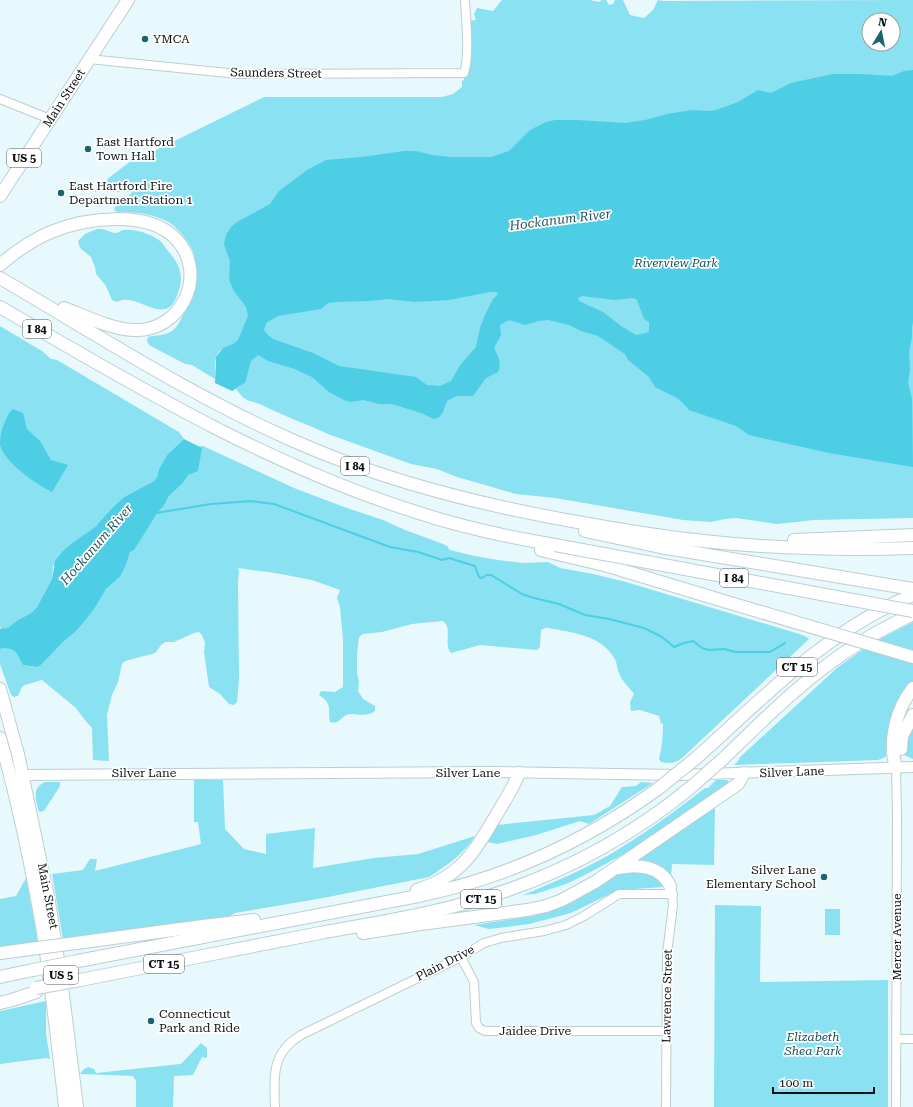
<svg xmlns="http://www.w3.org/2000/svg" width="913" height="1107" viewBox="0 0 913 1107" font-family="'Roboto Serif',serif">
<rect width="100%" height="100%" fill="#e7f9fd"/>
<path fill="#89e1f1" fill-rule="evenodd" d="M 502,0 L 590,0 L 599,2 L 602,0 L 606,0 L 609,5 L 613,4 L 615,0 L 623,0 L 630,15 L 644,18 L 653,10 L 658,0 L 664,1 L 913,0 L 913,518 L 814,520 L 777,524 L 736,518 L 725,519 L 711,522 L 683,520 L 555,498 L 516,494 L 457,477 L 437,469 L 411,464 L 328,434 C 307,424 283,416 262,405 C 257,402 249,402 244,398 C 241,396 239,392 236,389 L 245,383 L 229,346 C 212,351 215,365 215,379 L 192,365 L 185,364 L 149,345 L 147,341 L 148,337 C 155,335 165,336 172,331 C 186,322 199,270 194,254 C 191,244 179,229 170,223 C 156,215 142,213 127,212 C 122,211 119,213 115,211 L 114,209 L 118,203 L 125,201 L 132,192 L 94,192 L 110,177 L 140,154 L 142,157 L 264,97 L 442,97 L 453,94 L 462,87 L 462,81 L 464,80 L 468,21 L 476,20 L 474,14 L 477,8 L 493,11 ZM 869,20 L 893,20 L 893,44 L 869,44 Z
M 97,229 C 104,228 108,232 115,233 C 118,233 120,231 123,230 C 129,229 137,231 142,232 C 148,234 159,238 163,244 C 165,246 166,249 168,251 C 179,263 184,275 179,290 C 177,296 174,305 168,308 C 151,315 134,293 117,302 L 112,300 L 106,286 L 96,274 L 95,267 L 91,257 L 80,248 L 78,241 L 85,234 Z
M 0,326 L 42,351 L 51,359 L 57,360 L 179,432 L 184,439 L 167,455 L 159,469 L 157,477 L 154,481 L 124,497 L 111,509 L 95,527 L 75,541 L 53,566 L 52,579 L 37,607 L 31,613 L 18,620 L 4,639 L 0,626 Z
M 198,446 L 203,446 L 294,488 L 344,507 L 383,520 L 405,530 L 443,544 L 447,546 L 450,550 L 475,556 L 498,560 L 524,563 L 548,562 L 560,568 L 593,574 L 626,582 L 796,633 L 805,636 L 809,639 L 682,758 C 675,763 670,764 661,762 L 659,759 C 662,748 663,735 663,723 L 661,724 L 659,716 L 640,710 L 631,711 L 630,702 L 634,694 C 629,687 622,681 619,673 C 617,669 617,663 615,659 C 601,635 574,633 549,628 L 545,628 L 541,630 L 540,647 L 537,650 L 480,645 L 451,653 C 443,644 453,628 443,621 L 412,624 L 382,632 L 363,634 L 359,637 L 357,654 L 357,673 L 359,682 L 358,691 L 363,699 L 375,706 L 375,711 C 368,717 359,714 350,714 C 341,715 341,725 330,722 C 327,710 334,705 319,695 L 321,691 L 335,692 L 343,687 L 343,639 L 340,607 L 337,598 L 340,590 L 312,580 L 275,573 L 238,568 L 239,572 L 238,582 L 239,679 L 237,702 L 234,705 L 229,704 L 220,694 L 209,687 L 204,652 L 205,643 L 202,635 L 199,632 L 194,633 L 174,642 L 165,642 L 161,645 L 156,652 L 152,654 L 125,661 L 122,664 L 118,682 L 112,695 L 107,715 L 109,761 L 93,760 L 92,728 L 84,719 L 76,708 L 42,680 L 25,685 L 22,687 L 18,696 L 14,697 L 11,695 L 0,664 L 0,649 C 16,647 16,653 23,665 L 37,667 L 41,665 L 64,641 L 74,633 L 106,589 L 120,577 L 126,565 L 130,552 L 156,515 L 165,504 L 169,496 L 183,483 L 202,448 Z
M 913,622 L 913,652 L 876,641 Z
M 865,648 L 913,662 L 913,681 C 894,703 887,727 886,756 L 884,758 L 883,758 L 878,760 L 734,765 L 740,759 L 738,759 L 838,667 Z
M 913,721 L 913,759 L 904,755 L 904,748 Z
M 194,780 L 223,780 L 225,829 L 244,849 L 266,854 L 266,834 L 315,828 L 313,868 L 374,858 L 418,854 L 475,836 C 465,853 446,866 429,877 L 323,898 L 235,913 L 228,917 L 63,939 L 52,874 L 83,870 L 90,859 L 97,859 L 95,871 L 201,844 L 198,822 L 194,822 Z
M 716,780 L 727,780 L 729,782 L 729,787 L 658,836 L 581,877 L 566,884 L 535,894 L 523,895 C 552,883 581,871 609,855 C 643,835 674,812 705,788 L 708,788 Z
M 45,782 L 60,782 L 60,786 L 44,811 L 39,812 C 36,801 31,788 45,782 Z
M 641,782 L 653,783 L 589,824 L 580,821 L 536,835 L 497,844 L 487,842 L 497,825 L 594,815 L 610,806 L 622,787 L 636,786 Z
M 715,807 L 714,865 L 672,864 L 671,877 L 638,862 L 640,858 Z
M 633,870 L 656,875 L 664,887 L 618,890 L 571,913 L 529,924 L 489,929 L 474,925 L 533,916 L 556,909 L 575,901 L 623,871 Z
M 26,878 L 38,942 L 0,947 L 0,899 L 16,896 Z
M 715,905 L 761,906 L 760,982 L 888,980 L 888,1107 L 714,1107 Z
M 825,909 L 840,909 L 840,935 L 825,935 Z
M 46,1001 L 46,1034 L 50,1059 L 46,1058 L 0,1064 L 0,1011 Z
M 201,1043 L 207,1048 L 207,1058 L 202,1057 L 193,1075 L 174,1076 L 173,1107 L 136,1107 L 136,1081 L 133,1076 L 80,1074 L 83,1070 L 88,1067 L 94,1069 L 96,1073 L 180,1064 L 182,1063 Z"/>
<path fill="#4dcee4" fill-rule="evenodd" d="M 913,70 L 913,322 L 912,327 L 912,337 L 909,352 L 910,369 L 908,382 L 912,399 L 913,467 L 829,453 L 749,435 L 736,426 L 689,410 L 683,403 L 677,398 L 655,387 L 649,377 L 628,360 L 625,354 L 598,336 L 581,331 L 569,325 L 548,320 L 539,321 L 525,325 L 509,320 L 500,325 L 501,335 L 494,348 C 498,356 502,363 498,372 L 486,378 L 473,396 L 456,396 L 447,401 C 443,409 445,416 434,419 L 421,413 L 392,404 L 379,404 L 363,400 L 351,402 L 344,400 L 329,392 L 312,377 L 295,369 L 268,361 L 258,355 L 251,361 L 245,383 L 232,391 L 215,383 L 216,357 L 223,348 L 233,344 L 238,340 L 248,316 L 246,307 L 234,291 L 230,282 L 229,278 L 230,261 L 224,244 L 226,235 L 231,227 L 237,222 L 270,204 L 279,191 L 307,170 L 326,160 L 362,157 L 404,151 L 416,151 L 432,155 L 451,157 L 491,157 L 509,151 L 530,130 L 546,122 L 555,120 L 577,120 L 625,123 L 645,120 L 667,114 L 692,110 L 708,111 L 716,110 L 738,102 L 758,90 L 771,93 L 791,83 L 833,74 L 861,74 L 892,76 L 904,71 ZM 490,292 L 497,292 L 498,294 L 493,299 L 484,317 L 480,328 L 476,347 L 461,364 L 451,381 L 440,386 L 427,385 L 416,377 L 339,366 L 313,353 L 273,339 L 267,334 L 264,330 L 266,323 L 278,316 L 321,309 L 328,303 L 337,302 L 369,301 L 389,299 L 414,302 L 449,300 ZM 582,296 L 614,300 L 633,298 L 637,300 L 644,319 L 649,322 L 649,331 L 646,333 L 636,335 L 621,326 L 603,312 L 579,301 L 578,298 Z
M 13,409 L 23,413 L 27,429 L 40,441 L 51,460 L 68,465 L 52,492 C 36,484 5,463 0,445 C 0,438 1,431 4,424 C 7,418 8,413 13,409 Z
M 184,439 L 202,448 L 198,471 L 188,475 L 183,483 L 169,496 L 165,504 L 156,515 L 134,550 L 130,552 L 126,565 L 120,577 L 106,589 L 94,609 L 83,623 L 74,633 L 64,641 L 41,665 L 37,667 L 23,665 C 16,653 16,647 0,649 L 0,629 L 8,628 L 18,620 L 31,613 L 37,607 L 52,579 L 55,561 L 63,551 L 75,541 L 95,527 L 111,509 L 124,497 L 154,481 L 157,477 L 159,469 L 167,455 Z"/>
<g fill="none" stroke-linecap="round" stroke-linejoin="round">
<path stroke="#4dcee4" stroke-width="2" d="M 156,513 L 211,504 L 251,501 L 274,504 L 390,547 L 418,552 L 442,560 L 449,558 L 475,566 L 479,577 L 482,578 L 487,575 L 491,575 L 522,594 L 534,598 L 559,604 L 585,615 L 609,619 L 644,628 L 662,637 L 674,647 L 684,643 L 693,641 L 702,648 L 709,650 L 725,649 L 735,652 L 770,652 L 785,643"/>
<defs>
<path id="minor" d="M 89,59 L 238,74 L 464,73 C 470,54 466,21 465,0
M 0,99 L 50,119
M 461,957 L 474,982 L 476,1023 L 479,1028 L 485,1031 L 666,1031
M 896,1039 L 913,1039
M 275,1107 C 274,1076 271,1053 301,1035 L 461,957 L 484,943 L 501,938 L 544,931 L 566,925 L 584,916 L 619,894 L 673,894
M 666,1107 L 667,953 L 673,906 L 672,890
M 896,1107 L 897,814 L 896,768"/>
<path id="major" d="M 22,775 L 490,772 L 679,775 L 913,767"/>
<path id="highway" d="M 0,196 L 128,0
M 0,265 C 15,252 32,240 51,232 C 85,218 149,209 177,240 C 209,276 180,333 133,330 C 111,329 85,316 64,308
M 0,278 C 96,334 191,396 294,441 C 386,482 484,506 583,523 C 627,531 670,538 713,542 C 780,549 847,550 913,548
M 0,307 C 134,385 267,465 416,512 C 461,527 508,537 555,545
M 585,531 L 660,547 L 913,589
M 794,540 L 913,535
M 541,550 L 608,566 L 727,602
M 0,689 L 18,754 L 49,902 L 61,979 L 77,1107
M 0,738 C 17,798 30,859 41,920 C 51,982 58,1044 65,1107
M 901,749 L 902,736 L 913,715
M 695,759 C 764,698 825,631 913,595
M 723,759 C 755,728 787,696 822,669 C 850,647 881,629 913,614
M 896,768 C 888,742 896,709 913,688
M 619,868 C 638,864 661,866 670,886
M 417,890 C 462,876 474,852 497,814 C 505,800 514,787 519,773
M 363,933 L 421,924 L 527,910 L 546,906 L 562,900 L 595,882 L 738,784 L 744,773
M 76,943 L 203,926 L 254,920
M 0,953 L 30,949
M 78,961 L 418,896 C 506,878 586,841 659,788
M 0,977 L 33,970
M 80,980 C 160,964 240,949 320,933 C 368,924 418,917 466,903 C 547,881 624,842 690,788
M 0,1003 L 12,1000 L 36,992"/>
</defs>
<use href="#minor" stroke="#bcced1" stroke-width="10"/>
<use href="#major" stroke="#bcced1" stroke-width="12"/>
<use href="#highway" stroke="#bcced1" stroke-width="14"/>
<use href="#minor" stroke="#fff" stroke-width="8"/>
<use href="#major" stroke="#fff" stroke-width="10"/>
<use href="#highway" stroke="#fff" stroke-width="12"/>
<defs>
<path id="highway-bridge" d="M 555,545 L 913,611
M 727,602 L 913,657
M 659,788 L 695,759
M 690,788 L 723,759
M 30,949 L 76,943
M 33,970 L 78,961
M 36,988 L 80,980"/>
</defs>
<use href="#highway-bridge" stroke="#bcced1" stroke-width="14" stroke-linecap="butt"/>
<use href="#highway-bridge" stroke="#fff" stroke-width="12"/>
</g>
<g fill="#1a6470" stroke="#fff" stroke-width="1.5">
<circle cx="145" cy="39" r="4"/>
<circle cx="88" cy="149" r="4"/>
<circle cx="61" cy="193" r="4"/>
<circle cx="824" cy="877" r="4"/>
<circle cx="151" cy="1021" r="4"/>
</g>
<g text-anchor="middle" stroke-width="3.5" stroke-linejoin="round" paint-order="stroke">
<g fill="#fff" stroke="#55595a" stroke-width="1">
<rect x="7" y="149" width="34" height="18" rx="3"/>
<rect x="23" y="320" width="28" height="18" rx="3"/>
<rect x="341" y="457" width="28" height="18" rx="3"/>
<rect x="720" y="569" width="28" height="18" rx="3"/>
<rect x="777" y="658" width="40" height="18" rx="3"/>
<rect x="461" y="890" width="40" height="18" rx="3"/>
<rect x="144" y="955" width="40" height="18" rx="3"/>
<rect x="44" y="966" width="34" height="18" rx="3"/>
</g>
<g font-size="11" font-weight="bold" fill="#0c1213">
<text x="24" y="162">US 5</text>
<text x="37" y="333">I 84</text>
<text x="355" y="470">I 84</text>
<text x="734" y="582">I 84</text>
<text x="797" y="671">CT 15</text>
<text x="481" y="903">CT 15</text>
<text x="164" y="968">CT 15</text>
<text x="61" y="979">US 5</text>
</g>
<g font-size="12" fill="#0c1213" stroke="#fff" text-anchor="start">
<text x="153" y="43">YMCA</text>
<text x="96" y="146">East Hartford<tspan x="96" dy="14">Town Hall</tspan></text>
<text x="69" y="190">East Hartford Fire<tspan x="69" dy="14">Department Station 1</tspan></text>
<text x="816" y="874" text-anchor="end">Silver Lane<tspan x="816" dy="14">Elementary School</tspan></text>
<text x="159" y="1018">Connecticut<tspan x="159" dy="14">Park and Ride</tspan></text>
</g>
<g font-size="12" fill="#0c1213" stroke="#fff">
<text transform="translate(276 73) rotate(1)" y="4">Saunders Street</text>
<text transform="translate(64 98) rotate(-57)" y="4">Main Street</text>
<text transform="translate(792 772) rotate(-2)" y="4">Silver Lane</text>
<text x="144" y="777">Silver Lane</text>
<text x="468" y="777">Silver Lane</text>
<text transform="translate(48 896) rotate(79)" y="4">Main Street</text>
<text transform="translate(897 937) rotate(-90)" y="4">Mercer Avenue</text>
<text transform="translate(445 963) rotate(-27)" y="4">Plain Drive</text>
<text transform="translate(667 996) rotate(-89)" y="4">Lawrence Street</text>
<text x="535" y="1035">Jaidee Drive</text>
</g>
<g font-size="12" font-style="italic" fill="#185059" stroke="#fff">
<text x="676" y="267">Riverview Park</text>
<text x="813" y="1041">Elizabeth<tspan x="813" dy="14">Shea Park</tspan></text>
</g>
<g font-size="13" font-style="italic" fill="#215761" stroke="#fff">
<text transform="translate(560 219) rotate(-7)" y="5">Hockanum River</text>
<text transform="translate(96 544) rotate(-49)" y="5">Hockanum River</text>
</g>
</g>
<g transform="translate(881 32) rotate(10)"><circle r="19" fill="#ffffff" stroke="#9ea0a1"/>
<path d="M0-3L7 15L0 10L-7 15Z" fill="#1a6470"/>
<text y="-6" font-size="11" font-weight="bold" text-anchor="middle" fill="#0c1213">N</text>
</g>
<path d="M773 1087v6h101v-6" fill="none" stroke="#0c1213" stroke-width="2"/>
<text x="779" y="1087" font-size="12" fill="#0c1213" stroke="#ffffff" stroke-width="3" paint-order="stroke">100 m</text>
</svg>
